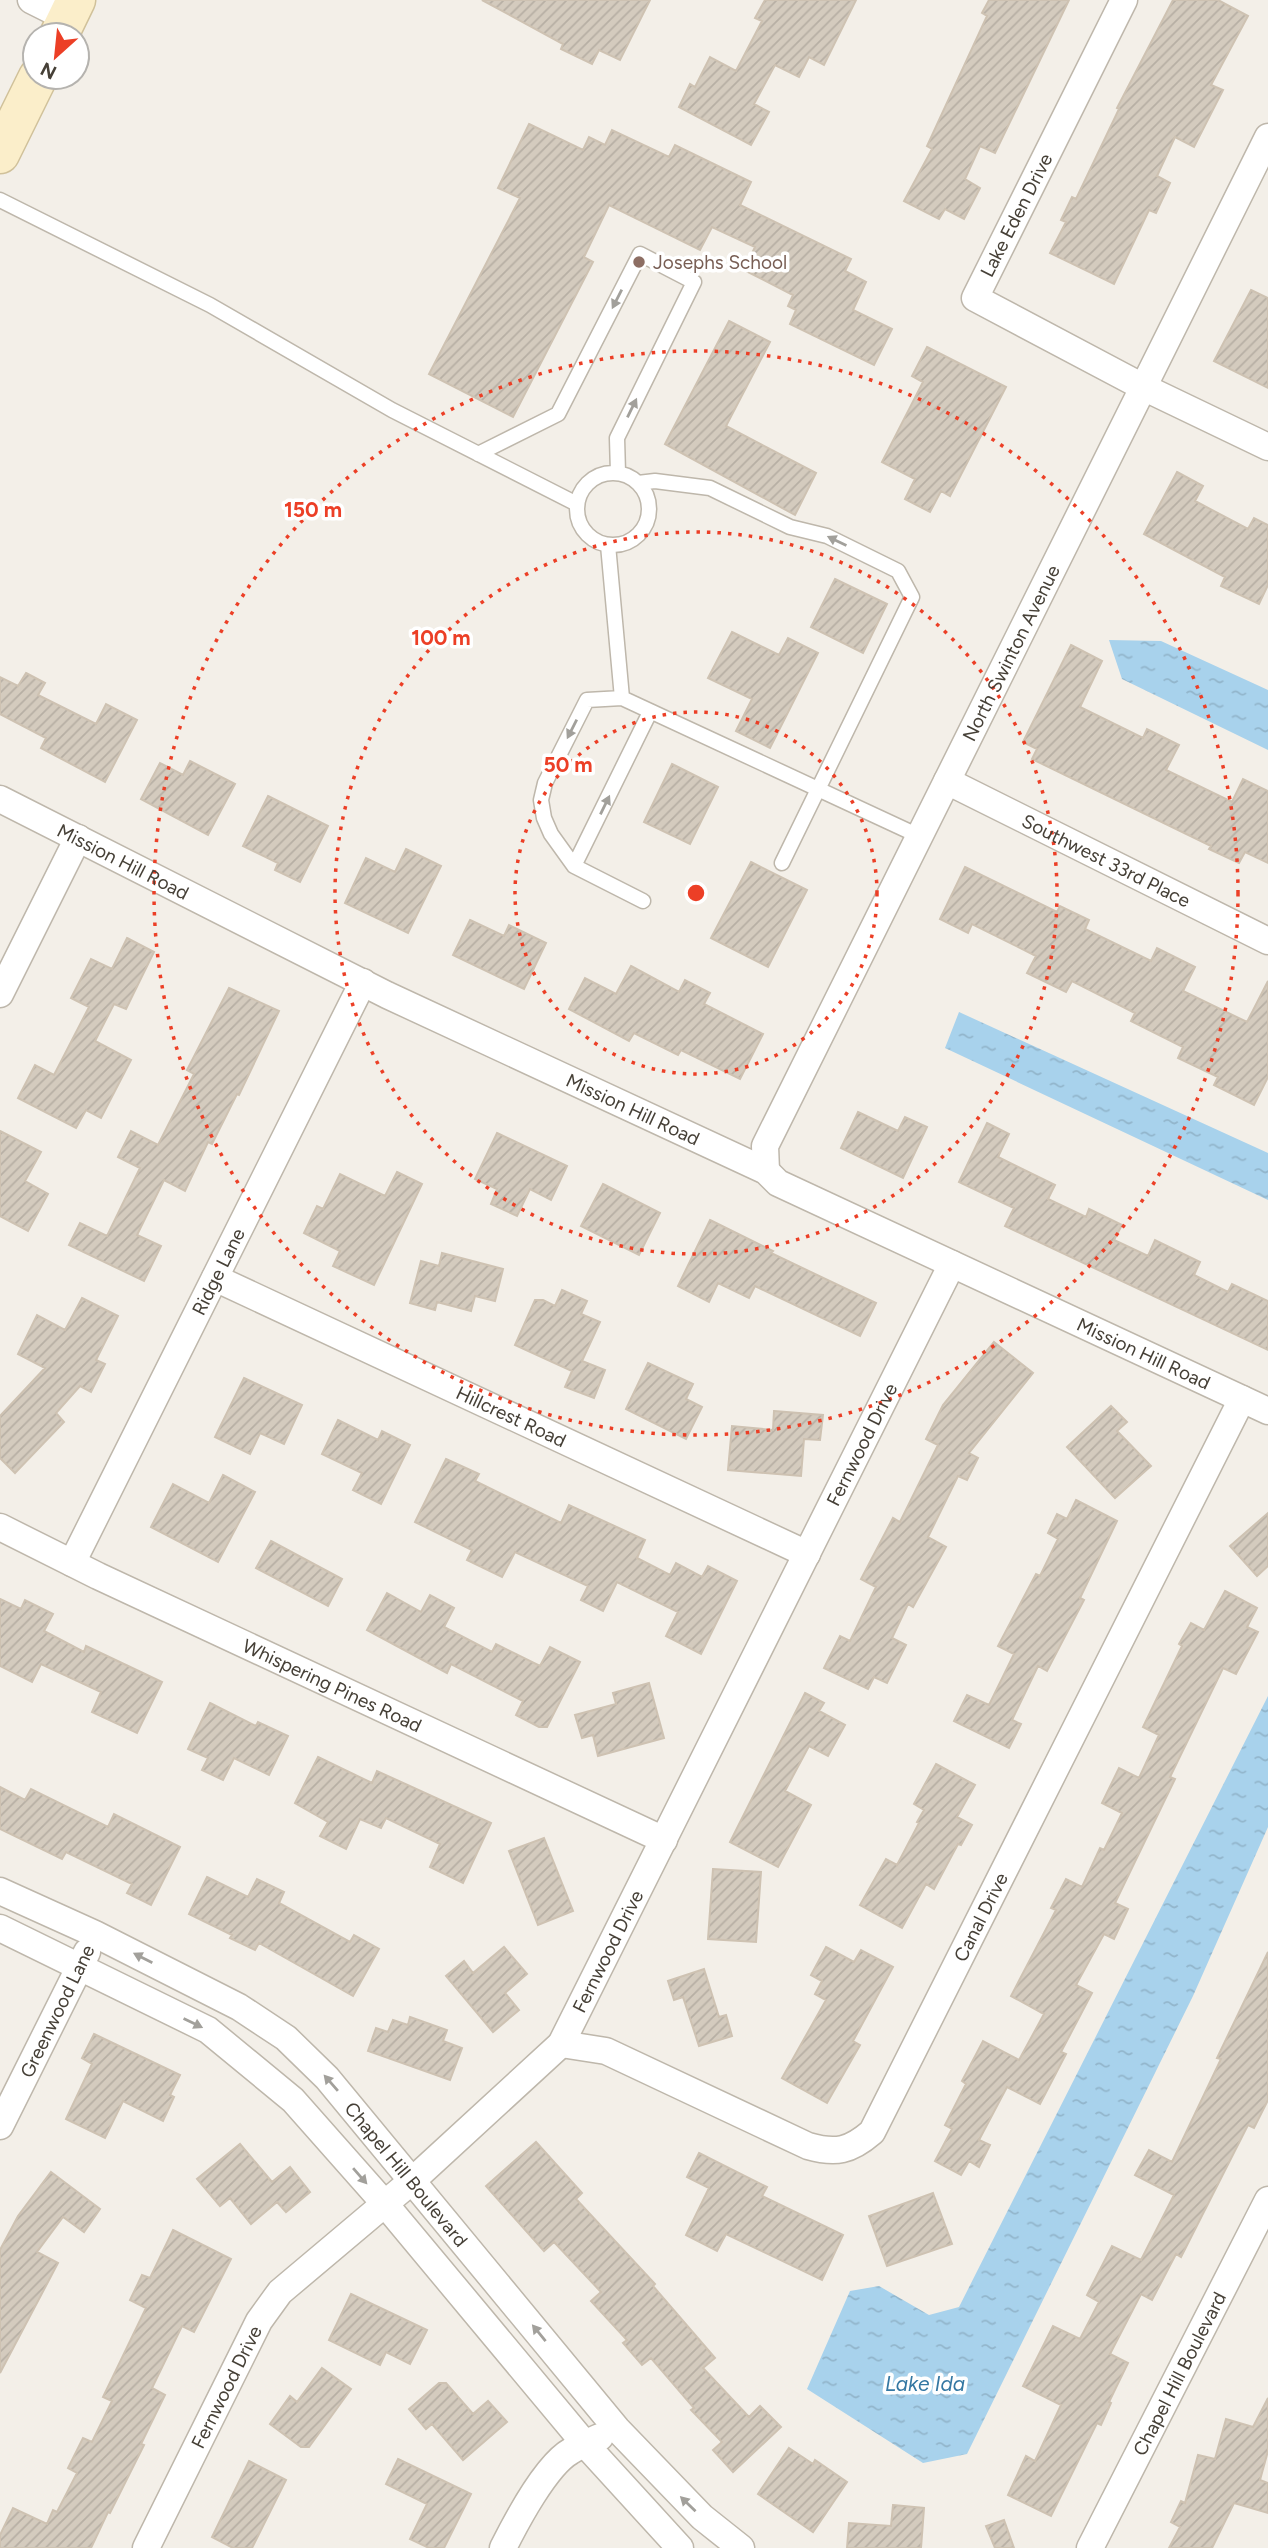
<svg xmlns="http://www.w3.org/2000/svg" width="1268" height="2548" viewBox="0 0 1268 2548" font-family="Figtree,sans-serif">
<defs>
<pattern id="water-ripples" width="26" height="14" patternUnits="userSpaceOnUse" patternTransform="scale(1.75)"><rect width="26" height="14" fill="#a8d2ec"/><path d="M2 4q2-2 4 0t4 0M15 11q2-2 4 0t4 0" fill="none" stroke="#92b5cb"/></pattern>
<pattern id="building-hatch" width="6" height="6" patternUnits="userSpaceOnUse" patternTransform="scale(1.75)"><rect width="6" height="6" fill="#d4cbbe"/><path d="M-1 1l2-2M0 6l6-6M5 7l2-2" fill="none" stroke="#b7afa4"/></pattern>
</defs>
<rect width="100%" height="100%" fill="#f3efe8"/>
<path fill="url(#water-ripples)" d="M 1109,640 L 1161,641 L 1268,690 L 1268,750 L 1122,679 Z
M 959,1012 L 1268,1153 L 1268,1200 L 945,1048 Z
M 1268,1696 L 1268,1827 L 1193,1996 L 967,2454 L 923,2463 L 807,2389 L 850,2291 L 879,2286 L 929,2315 L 959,2307 Z"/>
<path fill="url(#building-hatch)" stroke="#cec2b2" stroke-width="2" d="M 482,0 L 650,0 L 620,60 L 599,50 L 592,64 L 561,49 L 563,44 Z
M 765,0 L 856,0 L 824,65 L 809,57 L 799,77 L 775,65 L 754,104 L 769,112 L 751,145 L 679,107 L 690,84 L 695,87 L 710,57 L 736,71 L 762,21 L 755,18 Z
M 989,0 L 1069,0 L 995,153 L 980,146 L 965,179 L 980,188 L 964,219 L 945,209 L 939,219 L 904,201 L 932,149 L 927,146 L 987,16 L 982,13 Z
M 1173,0 L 1218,0 L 1248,16 L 1211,85 L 1223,90 L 1194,147 L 1175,137 L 1157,176 L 1170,183 L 1156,213 L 1149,210 L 1114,284 L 1050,253 L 1066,222 L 1061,220 L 1072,197 L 1076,199 L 1119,109 L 1117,108 Z
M 529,124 L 583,150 L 589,137 L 605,145 L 612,130 L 669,157 L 675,145 L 751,182 L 740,205 L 851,259 L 845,271 L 866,282 L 853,310 L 892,329 L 874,365 L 790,324 L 796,310 L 788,306 L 793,295 L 744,270 L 755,247 L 712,227 L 700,250 L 609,205 L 584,257 L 593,262 L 513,417 L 429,374 L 520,198 L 498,188 Z
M 1251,290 L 1268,298 L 1268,388 L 1214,361 Z
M 729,321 L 770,342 L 726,426 L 816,473 L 795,515 L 665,444 Z
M 927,347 L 1006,387 L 950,496 L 941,491 L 930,512 L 905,499 L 915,479 L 882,462 L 923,382 L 912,376 Z
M 1177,472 L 1203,486 L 1195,501 L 1248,529 L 1254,518 L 1268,525 L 1268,585 L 1259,604 L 1221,586 L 1225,577 L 1144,534 Z
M 835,579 L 887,604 L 863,653 L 811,627 Z
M 732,632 L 779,655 L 788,638 L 818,653 L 770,748 L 736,731 L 752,699 L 708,678 Z
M 1071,645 L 1102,661 L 1080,707 L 1143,738 L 1147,729 L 1179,745 L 1166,770 L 1232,802 L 1243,779 L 1268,791 L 1268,863 L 1245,852 L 1239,863 L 1209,849 L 1211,846 L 1032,759 L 1037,749 L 1023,742 Z
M 26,673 L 45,683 L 38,695 L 96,724 L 106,704 L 137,720 L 105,782 L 41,748 L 46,738 L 0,714 L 0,677 L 18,686 Z
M 190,761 L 235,784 L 208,835 L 141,799 L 160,763 L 183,775 Z
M 672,764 L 718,787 L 690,844 L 644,822 Z
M 268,796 L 328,826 L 300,882 L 275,870 L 278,863 L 243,846 Z
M 406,849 L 441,866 L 408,933 L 345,903 L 366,858 L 395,872 Z
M 751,862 L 807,890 L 768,967 L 711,938 Z
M 965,867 L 1057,912 L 1060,906 L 1089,920 L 1085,929 L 1151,961 L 1157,948 L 1195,967 L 1183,991 L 1247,1022 L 1268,981 L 1268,1077 L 1254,1105 L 1214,1085 L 1218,1077 L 1178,1058 L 1183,1047 L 1131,1021 L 1135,1013 L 1072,981 L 1066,992 L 1027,973 L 1036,956 L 972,924 L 968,933 L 940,919 Z
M 470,920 L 504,936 L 509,925 L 546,943 L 524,989 L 453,955 Z
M 127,938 L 154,952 L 126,1009 L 114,1004 L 95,1041 L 131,1060 L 101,1118 L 86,1110 L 76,1128 L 18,1098 L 35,1065 L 54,1075 L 89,1007 L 71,998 L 91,959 L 112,969 Z
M 631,966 L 679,992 L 685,980 L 710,993 L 704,1004 L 763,1034 L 740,1079 L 681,1050 L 678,1055 L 634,1033 L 629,1041 L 569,1009 L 585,978 L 616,994 Z
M 229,988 L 279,1011 L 239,1095 L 237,1094 L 212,1144 L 208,1142 L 185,1191 L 164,1180 L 137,1235 L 161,1246 L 144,1281 L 69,1245 L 80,1223 L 107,1236 L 140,1168 L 118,1157 L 131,1131 L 158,1145 L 194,1074 L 187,1070 Z
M 858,1112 L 898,1131 L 905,1117 L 927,1127 L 903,1178 L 841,1148 Z
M 987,1123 L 1009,1134 L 998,1157 L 1055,1185 L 1048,1199 L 1086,1217 L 1089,1209 L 1122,1225 L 1114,1240 L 1148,1256 L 1155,1240 L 1200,1262 L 1194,1275 L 1228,1292 L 1232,1284 L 1268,1301 L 1268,1350 L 1005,1226 L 1014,1208 L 959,1182 Z
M 0,1131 L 41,1152 L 25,1181 L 48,1194 L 28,1231 L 0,1216 Z
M 497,1133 L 567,1166 L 551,1200 L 530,1189 L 517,1216 L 491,1204 L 497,1189 L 475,1179 Z
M 397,1172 L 422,1184 L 374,1285 L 333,1266 L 340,1251 L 304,1233 L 317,1206 L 323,1209 L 340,1174 L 385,1196 Z
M 603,1184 L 660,1213 L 639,1255 L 581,1226 Z
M 710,1220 L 773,1251 L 771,1253 L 876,1303 L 860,1336 L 755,1286 L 749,1298 L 718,1283 L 709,1302 L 678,1286 Z
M 442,1253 L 503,1269 L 495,1301 L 475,1296 L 471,1311 L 437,1302 L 435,1310 L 410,1303 L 421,1261 L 439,1266 Z
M 562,1290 L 587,1301 L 581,1314 L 600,1322 L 582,1361 L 605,1370 L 594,1398 L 565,1387 L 572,1371 L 515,1345 L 535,1300 L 543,1300 L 555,1306 Z
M 82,1298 L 118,1316 L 96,1360 L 105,1364 L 91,1392 L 80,1386 L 56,1413 L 64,1422 L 15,1473 L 0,1458 L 0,1416 L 45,1368 L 18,1354 L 37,1315 L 65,1330 Z
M 994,1342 L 1033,1373 L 969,1453 L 978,1458 L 967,1480 L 958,1476 L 928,1537 L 946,1547 L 913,1607 L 908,1604 L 892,1638 L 906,1645 L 887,1683 L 874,1677 L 868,1689 L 824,1668 L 840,1636 L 850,1641 L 876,1587 L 861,1579 L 893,1518 L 900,1522 L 938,1445 L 926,1439 L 943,1405 Z
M 648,1363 L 693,1384 L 686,1399 L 702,1407 L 686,1439 L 626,1409 Z
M 244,1378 L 302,1405 L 284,1444 L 260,1433 L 250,1454 L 215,1437 Z
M 1111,1406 L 1127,1422 L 1117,1431 L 1151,1466 L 1115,1498 L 1067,1447 Z
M 774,1411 L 823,1415 L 820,1440 L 804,1439 L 801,1476 L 728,1470 L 732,1426 L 773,1430 Z
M 338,1420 L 378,1440 L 382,1431 L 410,1445 L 381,1504 L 353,1490 L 362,1473 L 322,1454 Z
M 446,1459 L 479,1474 L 475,1481 L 561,1523 L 569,1505 L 645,1540 L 637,1558 L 670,1575 L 676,1563 L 702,1577 L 708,1566 L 737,1581 L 701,1654 L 666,1636 L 678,1612 L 617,1582 L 603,1611 L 581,1600 L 588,1586 L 515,1552 L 502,1577 L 467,1560 L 472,1550 L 415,1522 Z
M 223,1475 L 255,1492 L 218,1562 L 151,1527 L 173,1484 L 209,1503 Z
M 1076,1500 L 1117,1521 L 1080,1598 L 1084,1600 L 1047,1671 L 1038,1666 L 1012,1720 L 1021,1724 L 1009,1748 L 954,1721 L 967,1695 L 989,1705 L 1014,1654 L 998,1646 L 1036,1574 L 1040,1576 L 1058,1539 L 1048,1533 L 1057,1514 L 1067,1519 Z
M 1268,1513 L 1268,1566 L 1257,1576 L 1230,1546 Z
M 271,1541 L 342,1579 L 328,1606 L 256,1568 Z
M 1225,1591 L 1257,1608 L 1247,1627 L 1258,1632 L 1236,1674 L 1223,1668 L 1170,1777 L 1175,1779 L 1115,1903 L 1128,1909 L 1114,1939 L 1104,1934 L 1076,1985 L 1092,1993 L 1061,2052 L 1066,2054 L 1040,2104 L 1007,2087 L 979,2140 L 990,2145 L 979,2167 L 969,2161 L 961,2175 L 935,2161 L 952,2129 L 945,2125 L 966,2084 L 962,2081 L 983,2041 L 1019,2060 L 1044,2014 L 1011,1996 L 1056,1910 L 1051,1908 L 1066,1879 L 1082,1887 L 1100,1848 L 1104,1850 L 1122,1813 L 1102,1803 L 1119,1768 L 1139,1778 L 1159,1735 L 1143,1727 L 1182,1646 L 1179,1644 L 1191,1623 L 1204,1630 Z
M 387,1593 L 421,1612 L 430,1595 L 454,1608 L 444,1627 L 492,1652 L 496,1644 L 540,1666 L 550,1647 L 580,1662 L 547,1727 L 539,1727 L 516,1715 L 523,1701 L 451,1664 L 447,1673 L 367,1630 Z
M 0,1599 L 21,1609 L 25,1600 L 53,1614 L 44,1631 L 84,1652 L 86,1646 L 162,1682 L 137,1733 L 92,1712 L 101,1692 L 41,1664 L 32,1682 L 0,1666 Z
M 649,1683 L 664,1738 L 598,1756 L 593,1735 L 582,1738 L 575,1715 L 616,1704 L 613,1693 Z
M 805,1693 L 824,1703 L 819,1711 L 845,1725 L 828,1756 L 809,1746 L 785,1791 L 811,1805 L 778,1867 L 730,1842 Z
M 210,1703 L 256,1726 L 258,1722 L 288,1736 L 269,1775 L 234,1758 L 223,1780 L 202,1770 L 208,1758 L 188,1749 Z
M 318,1757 L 372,1783 L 377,1771 L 491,1823 L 463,1883 L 430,1867 L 440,1844 L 386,1818 L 381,1828 L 360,1819 L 346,1849 L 320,1836 L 328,1822 L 295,1803 Z
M 936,1764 L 975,1785 L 957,1817 L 972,1825 L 961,1845 L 958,1844 L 934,1889 L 926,1884 L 902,1928 L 860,1905 L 886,1859 L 897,1865 L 919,1823 L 917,1822 L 924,1810 L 914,1804 Z
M 0,1787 L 25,1800 L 31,1789 L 108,1827 L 114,1814 L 180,1847 L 151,1905 L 127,1893 L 132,1884 L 66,1852 L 62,1859 L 0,1829 Z
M 544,1838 L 573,1911 L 538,1925 L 509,1851 Z
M 713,1869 L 761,1872 L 756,1942 L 708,1939 Z
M 207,1877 L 248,1897 L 257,1879 L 284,1892 L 279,1903 L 350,1942 L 354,1935 L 379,1949 L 353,1996 L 259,1943 L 255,1950 L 230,1938 L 232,1935 L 189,1914 Z
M 504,1947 L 527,1974 L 505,1993 L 519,2010 L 493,2032 L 446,1976 L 464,1961 L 473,1973 Z
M 826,1947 L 854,1962 L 861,1950 L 893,1967 L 853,2041 L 860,2045 L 827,2103 L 782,2078 L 826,2000 L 815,1994 L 822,1981 L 811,1975 Z
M 1268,1952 L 1268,2100 L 1254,2128 L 1248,2125 L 1181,2257 L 1176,2254 L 1152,2300 L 1141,2294 L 1110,2354 L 1128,2363 L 1109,2402 L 1111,2403 L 1101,2425 L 1097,2423 L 1051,2516 L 1008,2495 L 1026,2456 L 1035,2461 L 1061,2405 L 1023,2386 L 1053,2326 L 1080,2339 L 1099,2302 L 1087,2295 L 1112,2246 L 1141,2260 L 1174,2195 L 1135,2175 L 1149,2150 L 1172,2162 L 1221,2059 L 1217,2058 Z
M 704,1969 L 719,2017 L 726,2015 L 732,2036 L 699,2046 L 683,1997 L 674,2000 L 668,1981 Z
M 410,2017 L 447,2030 L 443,2041 L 462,2048 L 450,2080 L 368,2051 L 376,2028 L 388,2032 L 393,2020 L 408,2025 Z
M 94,2034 L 180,2075 L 170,2095 L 174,2097 L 163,2121 L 123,2101 L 105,2138 L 66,2119 L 92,2064 L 82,2058 Z
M 536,2142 L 582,2193 L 576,2199 L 655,2284 L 653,2286 L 715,2358 L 703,2368 L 749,2417 L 760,2406 L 781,2427 L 733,2472 L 713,2450 L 722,2442 L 691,2410 L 694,2408 L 651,2358 L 642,2365 L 623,2343 L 627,2340 L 591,2301 L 601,2292 L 554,2242 L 544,2251 L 486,2186 Z
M 240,2144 L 272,2182 L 290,2167 L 310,2192 L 286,2212 L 277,2202 L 251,2224 L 230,2198 L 220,2206 L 197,2179 Z
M 699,2153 L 767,2187 L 762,2196 L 843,2235 L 822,2280 L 726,2234 L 717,2251 L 686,2235 L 709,2188 L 687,2177 Z
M 51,2172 L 100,2209 L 84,2232 L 63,2217 L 37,2252 L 58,2263 L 0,2373 L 0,2250 L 18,2216 Z
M 933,2193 L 952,2244 L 887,2266 L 869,2216 Z
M 173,2230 L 231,2259 L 194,2332 L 182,2326 L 152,2388 L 165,2395 L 141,2444 L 144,2445 L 110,2513 L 108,2512 L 91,2548 L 0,2548 L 0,2535 L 13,2508 L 47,2524 L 53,2510 L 57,2512 L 77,2473 L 68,2468 L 83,2438 L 92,2442 L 112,2401 L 103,2397 L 146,2308 L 130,2300 L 142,2275 L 150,2278 Z
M 351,2294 L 427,2330 L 410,2364 L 386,2352 L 380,2365 L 329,2340 Z
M 322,2368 L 351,2389 L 309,2447 L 301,2447 L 270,2424 L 290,2396 L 297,2402 Z
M 439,2383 L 446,2383 L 473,2414 L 488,2401 L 507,2422 L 463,2460 L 432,2424 L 426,2429 L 409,2409 Z
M 1268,2398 L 1268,2451 L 1260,2480 L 1268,2483 L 1268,2513 L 1234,2503 L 1212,2548 L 1169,2548 L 1180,2527 L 1171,2522 L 1181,2501 L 1185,2503 L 1198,2455 L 1215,2459 L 1226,2419 L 1253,2427 Z
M 789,2448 L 813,2464 L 815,2460 L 847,2482 L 813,2532 L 758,2494 Z
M 398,2459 L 471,2494 L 444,2548 L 429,2548 L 410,2539 L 427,2504 L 386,2484 Z
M 249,2461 L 286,2480 L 252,2548 L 233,2548 L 212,2537 Z
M 893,2505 L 924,2508 L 921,2548 L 847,2548 L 849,2523 L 891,2526 Z
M 1004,2520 L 1014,2548 L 995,2548 L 986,2526 Z"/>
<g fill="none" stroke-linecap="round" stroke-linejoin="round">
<defs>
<path id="lane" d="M 0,200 L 210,305 L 392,410 L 575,503
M 478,454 L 558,414 L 640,254 L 694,282 L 617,438 L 618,473
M577 509a36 36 0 1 1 72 0a36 36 0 1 1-72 0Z
M 638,483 L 655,481 L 710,488 L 790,527 L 827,536 L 898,571 L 912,597 L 782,863
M 608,545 L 622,698 L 919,836
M 622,698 L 587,700 L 545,783 L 541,800 L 544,818 L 551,834 L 574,866 L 643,901
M 574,866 L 650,712"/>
<g id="street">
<path d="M 31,0 L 67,18"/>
<path d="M 1124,0 L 975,298 L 1143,387 L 1268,447"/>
<path id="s1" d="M 947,781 L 1268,941"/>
<path id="s2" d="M 0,799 L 387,995 L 766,1171 L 778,1183 L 1268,1411"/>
<path d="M 0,994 L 78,838"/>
<path id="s3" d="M 766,1171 L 765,1146 L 1268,137"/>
<path id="s4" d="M 215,1278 L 807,1554"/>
<path id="s5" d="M 0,1527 L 98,1576 L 664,1840"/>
<path id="s6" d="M 72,1563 L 363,982"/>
<path id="s7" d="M 0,1891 L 95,1934 L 239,2007 L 286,2038 L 327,2078 L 617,2429 L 702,2517 L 741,2548"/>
<path d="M 0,1928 L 208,2030 L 293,2100 L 385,2204 L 585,2444 L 680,2548"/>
<path id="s8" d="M 561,2044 L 606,2051 L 808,2146 C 836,2154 850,2151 872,2132 L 1242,1399"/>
<path d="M 0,2126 L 87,1952"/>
<path id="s9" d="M 146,2548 L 259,2321 L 280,2292 L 413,2180 L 561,2044 L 952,1264"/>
<path d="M 503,2548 C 516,2522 546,2465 571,2451 C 580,2445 591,2441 600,2437"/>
<path id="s10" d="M 1090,2548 L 1268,2200"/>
</g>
<path id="secondary" d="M 59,35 L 76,0
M 0,154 L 38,77"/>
</defs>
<use href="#lane" stroke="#beb7ab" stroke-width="17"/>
<use href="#street" stroke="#beb7ab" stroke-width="29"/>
<use href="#secondary" stroke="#d0c19a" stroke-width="41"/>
<use href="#lane" stroke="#fff" stroke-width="14"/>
<use href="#street" stroke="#fff" stroke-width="26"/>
<use href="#secondary" stroke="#fbeeca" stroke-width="38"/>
</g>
<defs><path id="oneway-solid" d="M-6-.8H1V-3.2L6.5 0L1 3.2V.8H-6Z" transform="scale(1.75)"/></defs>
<g fill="#a2a09b">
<use href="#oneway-solid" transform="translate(617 299) rotate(117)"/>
<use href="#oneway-solid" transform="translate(632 408) rotate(-64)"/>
<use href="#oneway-solid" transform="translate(837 541) rotate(-154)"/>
<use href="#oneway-solid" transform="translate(572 729) rotate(117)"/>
<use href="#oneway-solid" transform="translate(605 805) rotate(-64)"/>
<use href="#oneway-solid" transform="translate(143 1958) rotate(-153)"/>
<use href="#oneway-solid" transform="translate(193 2023) rotate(26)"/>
<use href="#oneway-solid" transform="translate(331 2083) rotate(-131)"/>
<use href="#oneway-solid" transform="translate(360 2176) rotate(49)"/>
<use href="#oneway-solid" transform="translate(539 2333) rotate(-129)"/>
<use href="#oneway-solid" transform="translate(688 2504) rotate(-136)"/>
</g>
<g fill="none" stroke="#ec3f26" stroke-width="3.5" stroke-dasharray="3.5 7">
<circle cx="696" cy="893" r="181"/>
<circle cx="696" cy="893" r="361"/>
<circle cx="696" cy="893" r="542"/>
</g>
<circle fill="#8d6e63" stroke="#fff" stroke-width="2.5" cx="639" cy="262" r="7"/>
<g text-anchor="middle" stroke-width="7" stroke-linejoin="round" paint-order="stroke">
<g font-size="19" fill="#464037" stroke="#fff">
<text transform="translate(1016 215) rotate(-63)" y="7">Lake Eden Drive</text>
<text dy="7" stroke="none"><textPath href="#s3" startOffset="576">North Swinton Avenue</textPath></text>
<text dy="7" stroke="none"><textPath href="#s2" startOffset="138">Mission Hill Road</textPath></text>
<text dy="7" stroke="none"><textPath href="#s1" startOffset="178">Southwest 33rd Place</textPath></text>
<text dy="7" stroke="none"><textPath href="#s2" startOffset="705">Mission Hill Road</textPath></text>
<text dy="7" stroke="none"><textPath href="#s6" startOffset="326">Ridge Lane</textPath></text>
<text dy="7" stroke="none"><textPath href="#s2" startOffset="1272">Mission Hill Road</textPath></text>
<text dy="7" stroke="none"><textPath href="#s4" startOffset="327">Hillcrest Road</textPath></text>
<text dy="7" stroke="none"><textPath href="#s9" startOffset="1335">Fernwood Drive</textPath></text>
<text dy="7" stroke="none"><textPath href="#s5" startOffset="368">Whispering Pines Road</textPath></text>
<text dy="7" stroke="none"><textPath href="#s8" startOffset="579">Canal Drive</textPath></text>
<text dy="7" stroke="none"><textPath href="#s9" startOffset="768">Fernwood Drive</textPath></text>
<text transform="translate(57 2011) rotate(-64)" y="7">Greenwood Lane</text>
<text dy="7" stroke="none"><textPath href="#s7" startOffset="504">Chapel Hill Boulevard</textPath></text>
<text dy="7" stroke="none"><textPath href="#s10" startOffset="196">Chapel Hill Boulevard</textPath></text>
<text dy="7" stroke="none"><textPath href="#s9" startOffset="180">Fernwood Drive</textPath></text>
</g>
<g font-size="19" fill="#785e54" stroke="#fff" text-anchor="start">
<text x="653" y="269">Josephs School</text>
</g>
<g font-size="21" font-style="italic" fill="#3578a3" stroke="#fff">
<text x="925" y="2391">Lake Ida</text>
</g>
</g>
<circle cx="696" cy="893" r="10" fill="#ec3f26" stroke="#fff" stroke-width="3.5"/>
<g font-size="21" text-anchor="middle" font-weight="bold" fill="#ec3f26" stroke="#fff" stroke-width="7" stroke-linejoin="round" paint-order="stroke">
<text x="313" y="517">150 m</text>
<text x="441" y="645">100 m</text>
<text x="568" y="772">50 m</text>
</g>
<g transform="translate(56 56) rotate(207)"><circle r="33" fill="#ffffff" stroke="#b5b3af" stroke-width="2"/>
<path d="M0-5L12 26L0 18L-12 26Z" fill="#ec3f26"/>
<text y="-10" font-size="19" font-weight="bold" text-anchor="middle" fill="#464037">N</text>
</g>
</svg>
